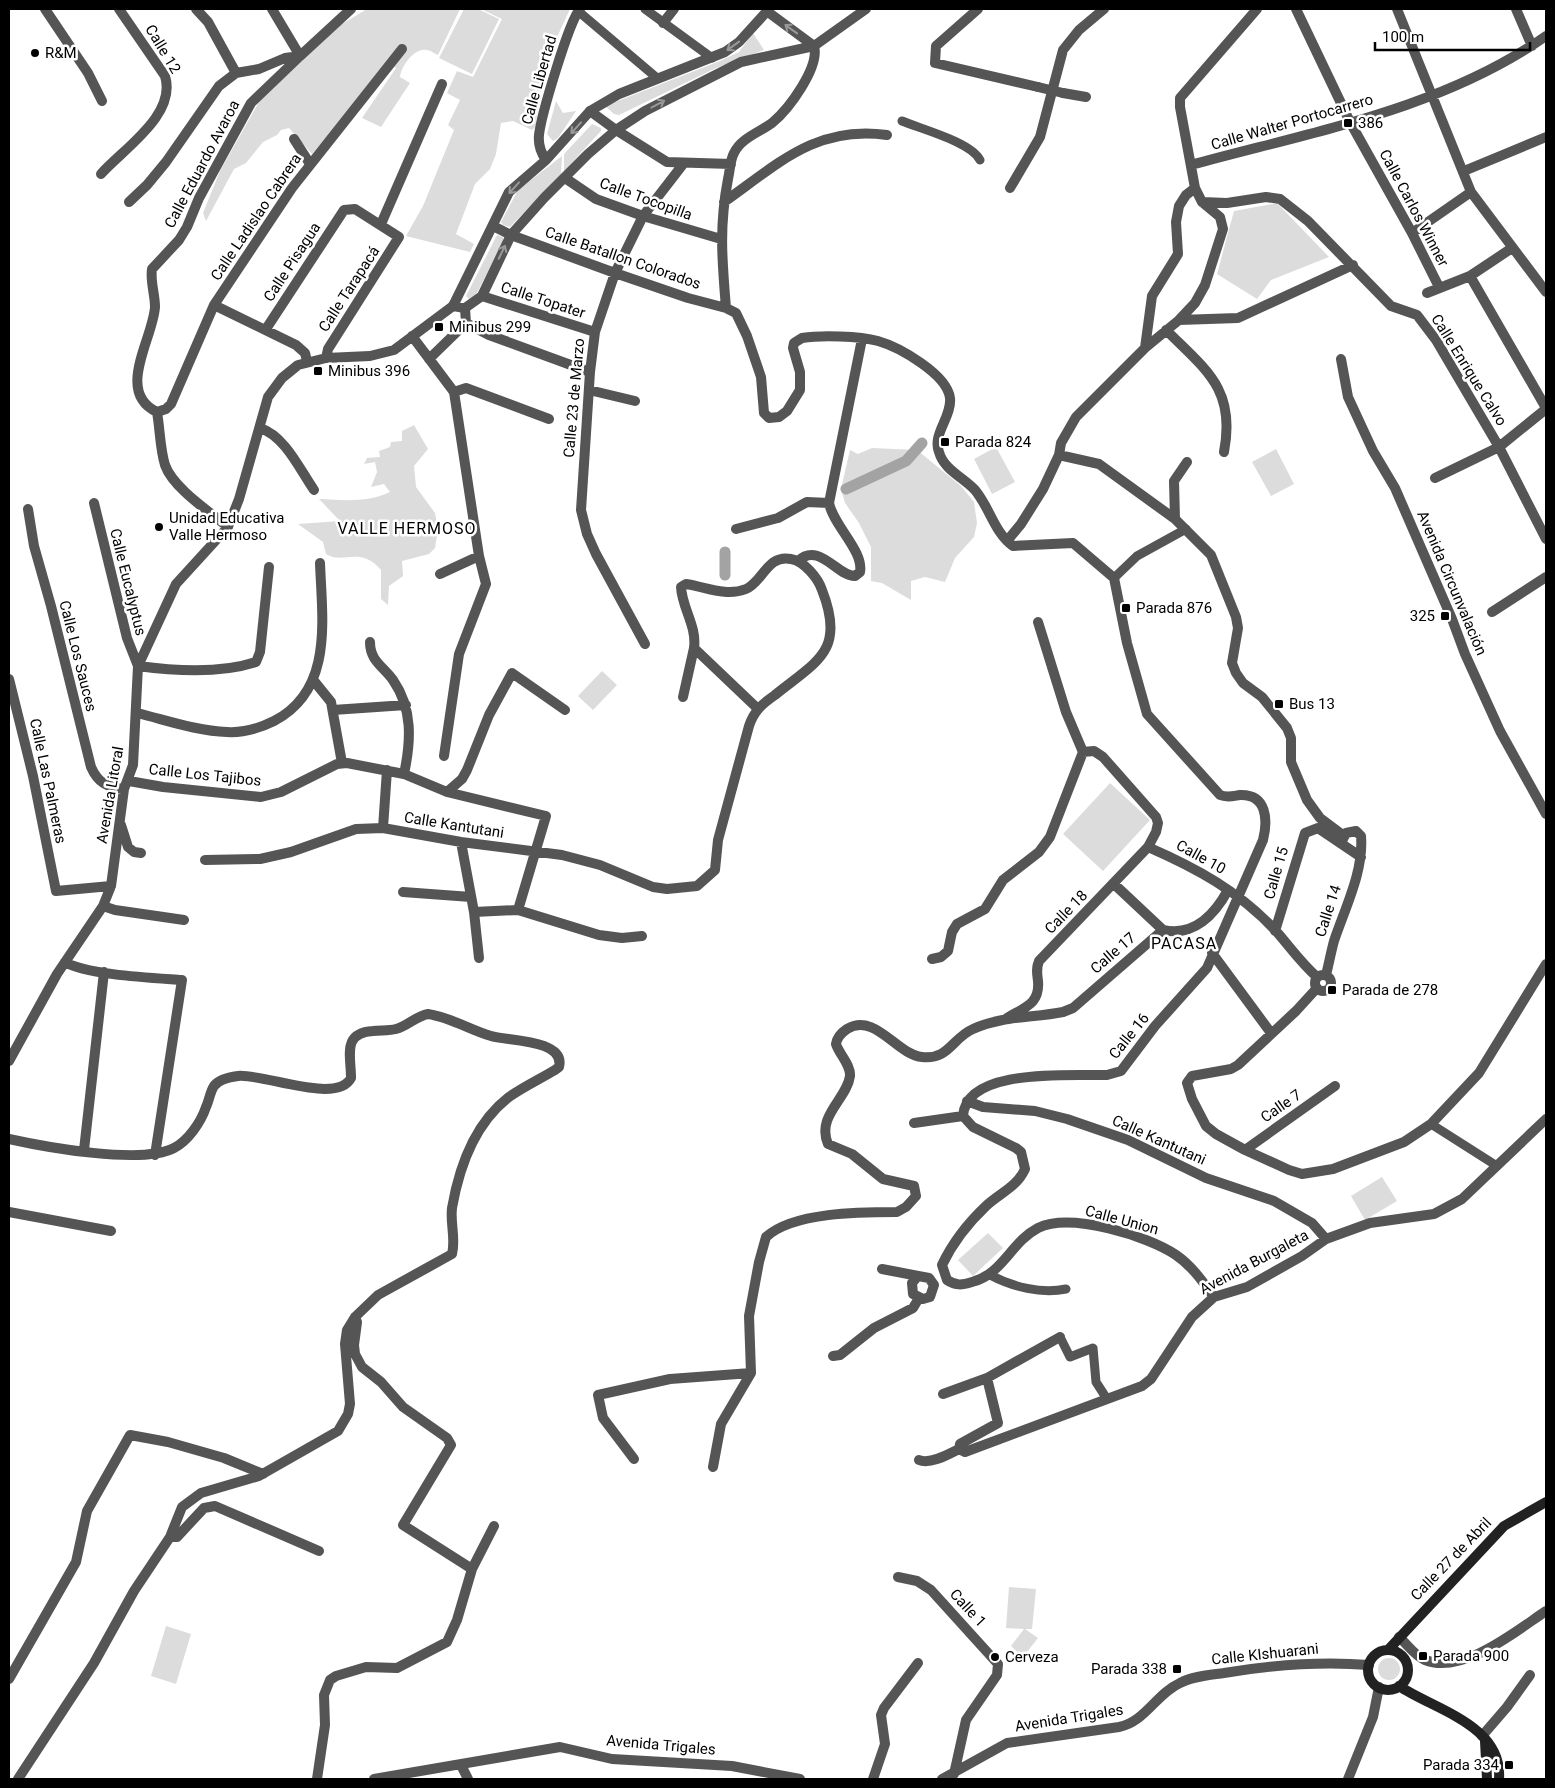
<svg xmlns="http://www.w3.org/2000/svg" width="1555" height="1788" viewBox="0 0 1555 1788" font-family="Roboto,sans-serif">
<rect width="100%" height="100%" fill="#fff"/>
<path fill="#dcdcdc" d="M 367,9 L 460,9 L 438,55 C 435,54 430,50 427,50 C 414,47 401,67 400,77 L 410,83 L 381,127 L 362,118 L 396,68 L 391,64 L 312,154 L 289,128 L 281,130 L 277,135 L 263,142 L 246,163 L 234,169 L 206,221 L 203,213 L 220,171 L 259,102 L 327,33 Z
M 464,9 L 478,9 L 499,19 L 472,74 L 439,58 Z
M 481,9 L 570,9 L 546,61 L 535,127 L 532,130 L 513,121 L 501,123 L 496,154 L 490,169 L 475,184 L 456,234 L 474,244 L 470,252 L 406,236 L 423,206 L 454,130 L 448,125 L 460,100 L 447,93 L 457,71 L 473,77 L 502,19 Z
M 753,33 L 764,50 L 716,68 L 619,115 L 614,114 L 605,106 L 720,61 L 739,52 Z
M 556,101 L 563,113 L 576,111 L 558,138 L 553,141 L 547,134 Z
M 592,124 L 601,128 L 601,131 L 564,171 L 564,154 Z
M 562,156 L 561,174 L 510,227 L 503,225 L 501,222 L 518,190 Z
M 1277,203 L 1329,257 L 1271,280 L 1257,299 L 1217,274 L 1234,211 Z
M 497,235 L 503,237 L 503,242 L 475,297 L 469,299 L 466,296 Z
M 414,425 L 428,449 L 414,466 L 416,487 L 435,513 L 438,529 L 435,548 L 429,554 L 402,561 L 403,576 L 389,586 L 388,605 L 381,599 L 381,570 C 360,545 343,565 326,554 L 323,542 L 298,524 L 340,521 L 319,499 C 344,500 367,503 390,492 L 384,484 L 371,487 L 377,472 L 375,462 L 364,464 L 367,458 L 380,457 L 379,451 L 390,447 L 391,442 L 402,441 L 402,431 Z
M 996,447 L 1015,482 L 992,494 L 974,459 Z
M 872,448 L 917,450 L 961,486 L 974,502 L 977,523 L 974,537 L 955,558 L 945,582 L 925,577 L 911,581 L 911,600 L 882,583 L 871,581 L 871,547 L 859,523 L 845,503 L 841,489 L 850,450 L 858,454 Z
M 1276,449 L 1294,484 L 1271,496 L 1252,462 Z
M 602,671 L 617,685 L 593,710 L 578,696 Z
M 1110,783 L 1150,820 L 1103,871 L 1063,834 Z
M 1382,1177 L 1397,1201 L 1365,1220 L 1351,1196 Z
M 988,1233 L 1003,1248 L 973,1276 L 958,1260 Z
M 1009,1587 L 1036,1589 L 1032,1629 L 1025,1629 L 1038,1638 L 1023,1657 L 1011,1646 L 1024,1629 L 1006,1628 Z
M 166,1626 L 191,1634 L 176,1684 L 151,1676 Z
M1378 1669a11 11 0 1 1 22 0a11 11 0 1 1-22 0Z"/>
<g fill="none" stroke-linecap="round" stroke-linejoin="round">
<path stroke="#a3a3a3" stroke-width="11" d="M 846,489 L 906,461 L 922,443
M 725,575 L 725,552"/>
<path stroke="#555" stroke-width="9" d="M 645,9 L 712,58
M 578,11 L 657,78
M 902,121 C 921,129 971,142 980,160
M 1114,578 L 1137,556 L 1186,529
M 1431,1124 L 1497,1166
M 990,1275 C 1013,1287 1041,1294 1066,1289
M 1060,1337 L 1070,1357 L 1093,1348 L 1096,1382 L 1107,1399"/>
<path stroke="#555" stroke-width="10" d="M 45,9 L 88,73 L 102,101
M 196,9 L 208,22 L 236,73
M 978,9 L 936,46 L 935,63 L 1038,87
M 1296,9 L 1350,122 L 1412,233 L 1439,287
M 1397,9 L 1471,192 L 1546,292
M 1516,9 L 1532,46
M 663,23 L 674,9
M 1063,93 L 1086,97
M 590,111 L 616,130 L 667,162 L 731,164
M 294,139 L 310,164
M 1191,165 C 1311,132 1442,109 1546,36
M 1464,171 L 1546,137
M 101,174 C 123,149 177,115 165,76 L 119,9
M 565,178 L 596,199 L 643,216 L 721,239
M 1010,188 L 1040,137 L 1063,50 L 1079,30 L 1104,9
M 129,202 L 147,185 L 166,162 L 219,86 L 236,73 L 259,69 L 285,58 L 300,56 L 351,9
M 724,202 C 778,164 816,125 887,135
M 1202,202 L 1227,203 L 1266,197 L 1280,199 L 1308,221 L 1391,306 L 1417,315 L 1436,340 L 1499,447 L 1546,539
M 381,224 L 442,84
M 493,226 L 511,235 L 615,273 L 688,298 L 726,308 L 736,313 L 747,336 L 761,377 L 764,413 L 769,418 L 779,417 L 787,411 L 800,390 L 800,372 L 793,348 L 794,343 L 802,338 C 821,335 859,336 878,341 C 899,347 947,374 950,398 C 952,417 932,434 939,452 C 944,470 963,477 975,490 C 990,508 994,532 1013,546 L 1073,543 L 1114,578 L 1127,643 L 1147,714 L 1220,795 C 1227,798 1233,796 1240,795 C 1267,794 1268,820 1263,840 L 1207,968 L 1155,1026 L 1121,1071 L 1107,1075 C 1071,1076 966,1067 963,1116
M 1412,233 L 1471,192
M 1470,276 L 1546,408
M 1427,293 L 1470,276 L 1512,248
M 482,296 L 595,332
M 214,305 L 296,345 L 305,353 L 307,361
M 726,308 C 722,260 719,226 728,179 C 730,171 730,160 734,153 C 741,138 760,132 772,123 C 789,109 820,67 814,46
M 1179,320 L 1238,318 L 1353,265
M 466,323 L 489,335 L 590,372
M 266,329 L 344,210 L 355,209 L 399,237 L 328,349 L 326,358
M 1166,330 C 1206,370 1236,389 1224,452
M 412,336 L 454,392 L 479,556 L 486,584 L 459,654 L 444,756
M 1145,348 L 1152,296 L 1178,254 L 1176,222 L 1179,206 L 1186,195 L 1195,188
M 429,359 L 466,323 L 465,308
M 1341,359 L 1348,397 L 1373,451 L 1395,488 L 1452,619 L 1465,654 L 1500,731 L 1546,814
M 589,390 L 635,401
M 454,392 L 466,388 L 549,419
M 157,412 L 166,409 L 171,404 L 214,305 L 292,188 L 402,49
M 260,428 C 285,436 300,470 314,490
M 1059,455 L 1099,464 L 1175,519 L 1211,555 L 1236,617 L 1238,628 L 1232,663 L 1236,673 L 1243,683 L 1262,697 L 1287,728 L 1291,738 L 1291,762 L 1307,800 L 1320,818 L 1344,836
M 1435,478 L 1499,447 L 1546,409
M 94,503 L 127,638 L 138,666
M 28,509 L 34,546 L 51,606 L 91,767 C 98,783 107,787 124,789
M 1175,519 L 1174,481 L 1187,462
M 228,527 C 210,512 173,488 165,465 C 160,449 160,429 157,412 C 115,392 153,339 155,307 C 155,294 150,281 152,269 L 179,240 L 187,227 L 199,198 L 251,103 L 300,56 L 272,9
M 736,529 L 778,518 L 807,502 L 829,503
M 1007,541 L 1021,524 L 1043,489 L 1059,455 L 1061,443 L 1076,417 L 1145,348 L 1179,320 L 1195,303 L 1205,285 L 1223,229 L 1220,217 L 1202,202 L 1195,188 L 1180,107 L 1180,98 L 1257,9
M 798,561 C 819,541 838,577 855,576 L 860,572 C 864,551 833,525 829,503 L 862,339
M 440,574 L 479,556
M 1492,612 L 1546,577
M 370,642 C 370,661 383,666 393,680 C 413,709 411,741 404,774
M 645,644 L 596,554 L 587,534 L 581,510 L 590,372 L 595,332 L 615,273 L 643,216 L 684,163
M 138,666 C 175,671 220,674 256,662 L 260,652 L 269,567
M 9,679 L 33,776 L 56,891 L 111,886
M 314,681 L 331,702 L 342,763
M 683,697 L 694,648
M 333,710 L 406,705
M 137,713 C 166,720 197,731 227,732 C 244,733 260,728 274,721 C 334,690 322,619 320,563
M 129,781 L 163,787 L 261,797 L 281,792 L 337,764 L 347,763 L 404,774 L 447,792 L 546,816 L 518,910
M 447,792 L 462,779 L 467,770 L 489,715 L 512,673 L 565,710
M 121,825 L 128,847 L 134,852 L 141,853
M 383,828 L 387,770
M 461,842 L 474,912 L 479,958
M 1148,847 C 1196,868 1239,891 1276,931 C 1290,947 1301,963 1317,977
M 205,860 L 260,859 L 291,852 L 356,829 L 383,828 L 461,842 L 562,855 L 600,865 L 653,887 L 667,889 L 697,886 L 715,870 L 718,840 L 749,726 C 754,711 762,704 775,695 C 817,661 846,651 822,590 C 818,578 804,561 791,559 C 767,554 763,582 746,589 C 726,597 706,587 686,584 L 681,587 C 682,608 697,626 694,648 L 757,708
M 1114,884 L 1163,930
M 403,892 L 471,897
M 103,906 L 115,910 L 184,920
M 474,912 L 518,910 L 599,935 L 622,938 L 642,936
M 1275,931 L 1305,833 L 1318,828 L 1361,857
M 1212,953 L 1271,1033
M 932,959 L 941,957 L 948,951 L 952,932 L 957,924 L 985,909 L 1003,880 L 1039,852 L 1050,837 L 1083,752 L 1066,712 L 1038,622
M 65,962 C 86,975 155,978 182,980 L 155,1155
M1315 983a8 8 0 1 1 16 0a8 8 0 1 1-16 0Z
M 1326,975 C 1329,963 1331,952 1334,941 C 1345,908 1364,871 1361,836 L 1356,831 L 1346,833 L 1341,843
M 1317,988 L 1296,1011 L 1238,1065 L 1231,1069 L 1192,1076 L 1187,1083 L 1192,1099 L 1206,1126 L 1216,1134 L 1245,1150 L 1289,1170 L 1302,1174 L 1333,1169 L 1404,1142 L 1431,1124 L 1479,1073 L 1546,964
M 1007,1018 C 1025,1007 1040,1004 1038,981 C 1037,974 1036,968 1039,961 L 1148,847 L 1156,832 L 1158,823 L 1156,817 L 1103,757 L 1094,751 L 1083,752
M 9,1061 L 57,974 L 103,906 L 111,886 L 124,789 L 133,765 L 138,666 L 176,584 L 228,527 L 239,499 L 268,397 L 282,378 L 298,365 L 326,358 L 370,356 L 394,350 L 453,306
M 967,1101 L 983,1107 L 1035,1111 L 1067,1119 L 1128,1140 L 1206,1178 L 1274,1201 L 1312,1223 L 1326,1239
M 963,1116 L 973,1127 L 1016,1148 L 1021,1152 L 1025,1169 C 1017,1187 1000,1193 986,1206 C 969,1222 952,1244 942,1265 L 947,1280 C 956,1286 962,1285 972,1282 C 1003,1274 1011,1242 1038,1228 C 1071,1212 1148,1236 1176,1255 C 1192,1266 1203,1282 1214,1297
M 914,1123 L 963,1116
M 9,1139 C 45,1147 142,1165 174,1148 C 188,1141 201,1122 206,1107 C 209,1101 210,1092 214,1086 C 219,1079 230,1077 238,1076 C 262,1073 337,1105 351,1078 C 351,1055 342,1033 373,1031 C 380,1030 389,1031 396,1029 C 408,1026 416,1016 428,1014 C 450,1017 470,1030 491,1036 C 506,1041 566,1039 559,1067 L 555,1070 C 540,1079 523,1087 509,1097 C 475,1123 459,1168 452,1208 C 450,1223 456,1239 452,1254 L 378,1295 L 355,1317 L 347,1330 L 345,1344 L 350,1404 L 348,1414 L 338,1431 L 259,1476 L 201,1493 L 182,1507 L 170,1537 L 134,1591 L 94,1663 L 18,1779
M 84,1150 L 104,972
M 1245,1150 L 1335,1086
M 9,1212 L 111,1231
M 882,1269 L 929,1278 L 934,1285 L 930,1297 L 923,1299 L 913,1294 L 912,1283 L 917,1277
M 355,1317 L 357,1322 L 354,1345 L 355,1354 L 362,1367 L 381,1382 L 403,1407 L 447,1438 L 451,1445 L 403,1525 L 472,1569
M 833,1356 L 840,1355 L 874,1328 L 913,1308 L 919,1298
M 943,1394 L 987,1378 L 1060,1337
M 959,1449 L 965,1452 L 1142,1386 L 1151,1379 L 1192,1317 L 1214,1297 L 1247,1287 L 1302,1256 L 1326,1239 L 1370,1223 L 1434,1214 L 1462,1199 L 1546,1119
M 634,1459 L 603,1418 L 598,1395 L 670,1379 L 751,1373
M 919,1460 C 930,1465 949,1454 959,1449 L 960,1444 L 998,1423 L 987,1378
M 713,1467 L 721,1424 L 751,1373 L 749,1316 L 759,1262 L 766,1237 C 793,1212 861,1212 897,1212 L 906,1207 L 916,1196 L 914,1186 L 883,1179 L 852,1154 L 828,1144 C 816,1116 847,1099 850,1076 C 851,1065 839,1054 836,1044 C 837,1037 841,1033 847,1029 C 875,1012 897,1055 922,1057 C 949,1060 952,1038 973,1029 C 1001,1016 1033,1018 1063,1012 L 1073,1008 L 1163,930 C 1194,937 1215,914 1228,890
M 170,1537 L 177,1537 L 204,1508 L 215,1506 L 319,1551
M 898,1577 L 917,1581 L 931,1590 L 998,1664 L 997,1675 L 966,1720 L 954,1774
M 1399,1637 C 1407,1644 1415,1656 1425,1660 C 1463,1675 1516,1631 1546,1611
M 9,1679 L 76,1562 L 87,1511 L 130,1435 L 168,1442 L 224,1458 L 263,1474
M 1482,1736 L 1507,1707 L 1530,1675
M 461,1765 L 468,1779
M 317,1779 L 325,1725 L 324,1695 L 330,1680 L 336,1676 L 366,1667 L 397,1668 L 447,1642 L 457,1620 L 472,1569 L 494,1526
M 374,1779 L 560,1747 L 612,1759 L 732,1766 L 800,1779
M 873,1779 L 885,1744 L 881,1715 L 884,1708 L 918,1663
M 942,1779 L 1007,1743 L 1119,1727 C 1145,1722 1156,1694 1180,1683 C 1193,1676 1210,1675 1224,1673 C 1272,1665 1320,1661 1369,1665
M 1348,1779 L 1373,1717 L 1379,1687"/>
<path stroke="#555" stroke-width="10" d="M 769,9 L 739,42 L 725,52 L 619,94 L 590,111 L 546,160 L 509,192 L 453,306 L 465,308 L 482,296 L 511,235 L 544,198 L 588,154 L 616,130 L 645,111 L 741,62 L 814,46 L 866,9
M 768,12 L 814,46
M 546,160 C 541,153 538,145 539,135 C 541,116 569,21 580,9"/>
<path stroke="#222" stroke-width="10" d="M 1388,1650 L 1504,1526 L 1546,1502
M1368 1670a20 20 0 1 1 40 0a20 20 0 1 1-40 0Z
M 1399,1686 C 1435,1710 1503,1725 1499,1779
M 1485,1741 L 1487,1779"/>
<path stroke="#555" stroke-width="10" d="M 1038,87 L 1063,93"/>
</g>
<defs><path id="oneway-shaft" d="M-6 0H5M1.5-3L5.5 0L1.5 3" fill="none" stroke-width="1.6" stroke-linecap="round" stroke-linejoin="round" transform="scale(1.25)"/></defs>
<g stroke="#999">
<use href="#oneway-shaft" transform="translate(791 29) rotate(-144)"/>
<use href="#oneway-shaft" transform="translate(733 46) rotate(144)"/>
<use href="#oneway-shaft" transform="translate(658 104) rotate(-28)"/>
<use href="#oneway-shaft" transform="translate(576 128) rotate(132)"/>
<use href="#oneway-shaft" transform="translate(514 188) rotate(132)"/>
<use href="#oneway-shaft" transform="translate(502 252) rotate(-64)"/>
</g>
<g fill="#000" stroke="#fff" stroke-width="2">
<circle cx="35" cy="53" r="5"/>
<rect x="1343" y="118" width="10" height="10" rx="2.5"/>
<rect x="434" y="322" width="10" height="10" rx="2.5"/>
<rect x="313" y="366" width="10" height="10" rx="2.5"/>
<rect x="940" y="437" width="10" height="10" rx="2.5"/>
<circle cx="159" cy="527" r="5"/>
<rect x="1121" y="603" width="10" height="10" rx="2.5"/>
<rect x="1440" y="611" width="10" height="10" rx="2.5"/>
<rect x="1274" y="699" width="10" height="10" rx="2.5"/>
<rect x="1327" y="985" width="10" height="10" rx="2.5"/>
<rect x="1418" y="1651" width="10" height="10" rx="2.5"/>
<circle cx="995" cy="1657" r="5"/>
<rect x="1172" y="1664" width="10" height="10" rx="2.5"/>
<rect x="1504" y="1760" width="10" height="10" rx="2.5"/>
</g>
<g text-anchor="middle" stroke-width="5" stroke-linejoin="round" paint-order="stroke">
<g font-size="15" fill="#000" stroke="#fff">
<text transform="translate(163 49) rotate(59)" y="5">Calle 12</text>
<text transform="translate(539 80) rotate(-74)" y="5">Calle Libertad</text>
<text transform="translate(1292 122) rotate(-16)" y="5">Calle Walter Portocarrero</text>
<text transform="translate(202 164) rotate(-62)" y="5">Calle Eduardo Avaroa</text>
<text transform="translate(646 199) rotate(20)" y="5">Calle Tocopilla</text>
<text transform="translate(1414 208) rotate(62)" y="5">Calle Carlos Winner</text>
<text transform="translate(256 217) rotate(-56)" y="5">Calle Ladislao Cabrera</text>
<text transform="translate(623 258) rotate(19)" y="5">Calle Batallon Colorados</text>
<text transform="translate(292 262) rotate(-57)" y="5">Calle Pisagua</text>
<text transform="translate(349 289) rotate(-57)" y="5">Calle Tarapacá</text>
<text transform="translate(543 300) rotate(18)" y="5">Calle Topater</text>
<text transform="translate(1469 370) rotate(58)" y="5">Calle Enrique Calvo</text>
<text transform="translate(574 398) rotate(-85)" y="5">Calle 23 de Marzo</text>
<text transform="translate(128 582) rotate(76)" y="5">Calle Eucalyptus</text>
<text transform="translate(1452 583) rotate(67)" y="5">Avenida Circunvalación</text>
<text transform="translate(78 656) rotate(76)" y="5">Calle Los Sauces</text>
<text transform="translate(205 775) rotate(6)" y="5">Calle Los Tajibos</text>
<text transform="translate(48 781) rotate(78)" y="5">Calle Las Palmeras</text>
<text transform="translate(110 795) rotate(-80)" y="5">Avenida Litoral</text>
<text transform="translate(454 825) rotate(9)" y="5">Calle Kantutani</text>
<text transform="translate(1201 857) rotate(29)" y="5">Calle 10</text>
<text transform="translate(1276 873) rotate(-74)" y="5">Calle 15</text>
<text transform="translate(1328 911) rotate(-72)" y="5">Calle 14</text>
<text transform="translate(1066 912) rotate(-46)" y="5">Calle 18</text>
<text transform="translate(1113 953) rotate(-41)" y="5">Calle 17</text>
<text transform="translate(1129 1036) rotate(-51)" y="5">Calle 16</text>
<text transform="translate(1281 1106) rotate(-35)" y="5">Calle 7</text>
<text transform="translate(1159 1140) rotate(24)" y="5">Calle Kantutani</text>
<text transform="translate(1122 1220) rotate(15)" y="5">Calle Union</text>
<text transform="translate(1254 1262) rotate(-28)" y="5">Avenida Burgaleta</text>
<text transform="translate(1451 1559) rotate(-46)" y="5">Calle 27 de Abril</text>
<text transform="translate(968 1608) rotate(47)" y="5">Calle 1</text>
<text transform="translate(1265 1654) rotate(-6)" y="5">Calle KIshuarani</text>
<text transform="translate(1069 1718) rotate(-9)" y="5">Avenida Trigales</text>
<text transform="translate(661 1745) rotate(5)" y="5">Avenida Trigales</text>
</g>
<g font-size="15" fill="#000" stroke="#fff" text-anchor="start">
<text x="45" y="58">R&amp;M</text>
<text x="1358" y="128">386</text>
<text x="449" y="332">Minibus 299</text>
<text x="328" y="376">Minibus 396</text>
<text x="955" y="447">Parada 824</text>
<text x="169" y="523">Unidad Educativa<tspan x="169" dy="17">Valle Hermoso</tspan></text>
<text x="1136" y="613">Parada 876</text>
<text x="1435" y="621" text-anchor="end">325</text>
<text x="1289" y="709">Bus 13</text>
<text x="1342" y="995">Parada de 278</text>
<text x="1433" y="1661">Parada 900</text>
<text x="1005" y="1662">Cerveza</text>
<text x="1167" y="1674" text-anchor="end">Parada 338</text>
<text x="1499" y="1770" text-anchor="end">Parada 334</text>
</g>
<g font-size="16" letter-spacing="1" fill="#000" stroke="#fff">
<text x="407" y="534">VALLE HERMOSO</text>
<text x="1184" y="949">PACASA</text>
</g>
</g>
<rect width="1555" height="1788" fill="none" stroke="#000000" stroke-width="20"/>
<path d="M1375 42v8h155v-8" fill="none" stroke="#000000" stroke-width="2.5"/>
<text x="1382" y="42" font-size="15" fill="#000000" stroke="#ffffff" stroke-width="4" paint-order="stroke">100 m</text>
</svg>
